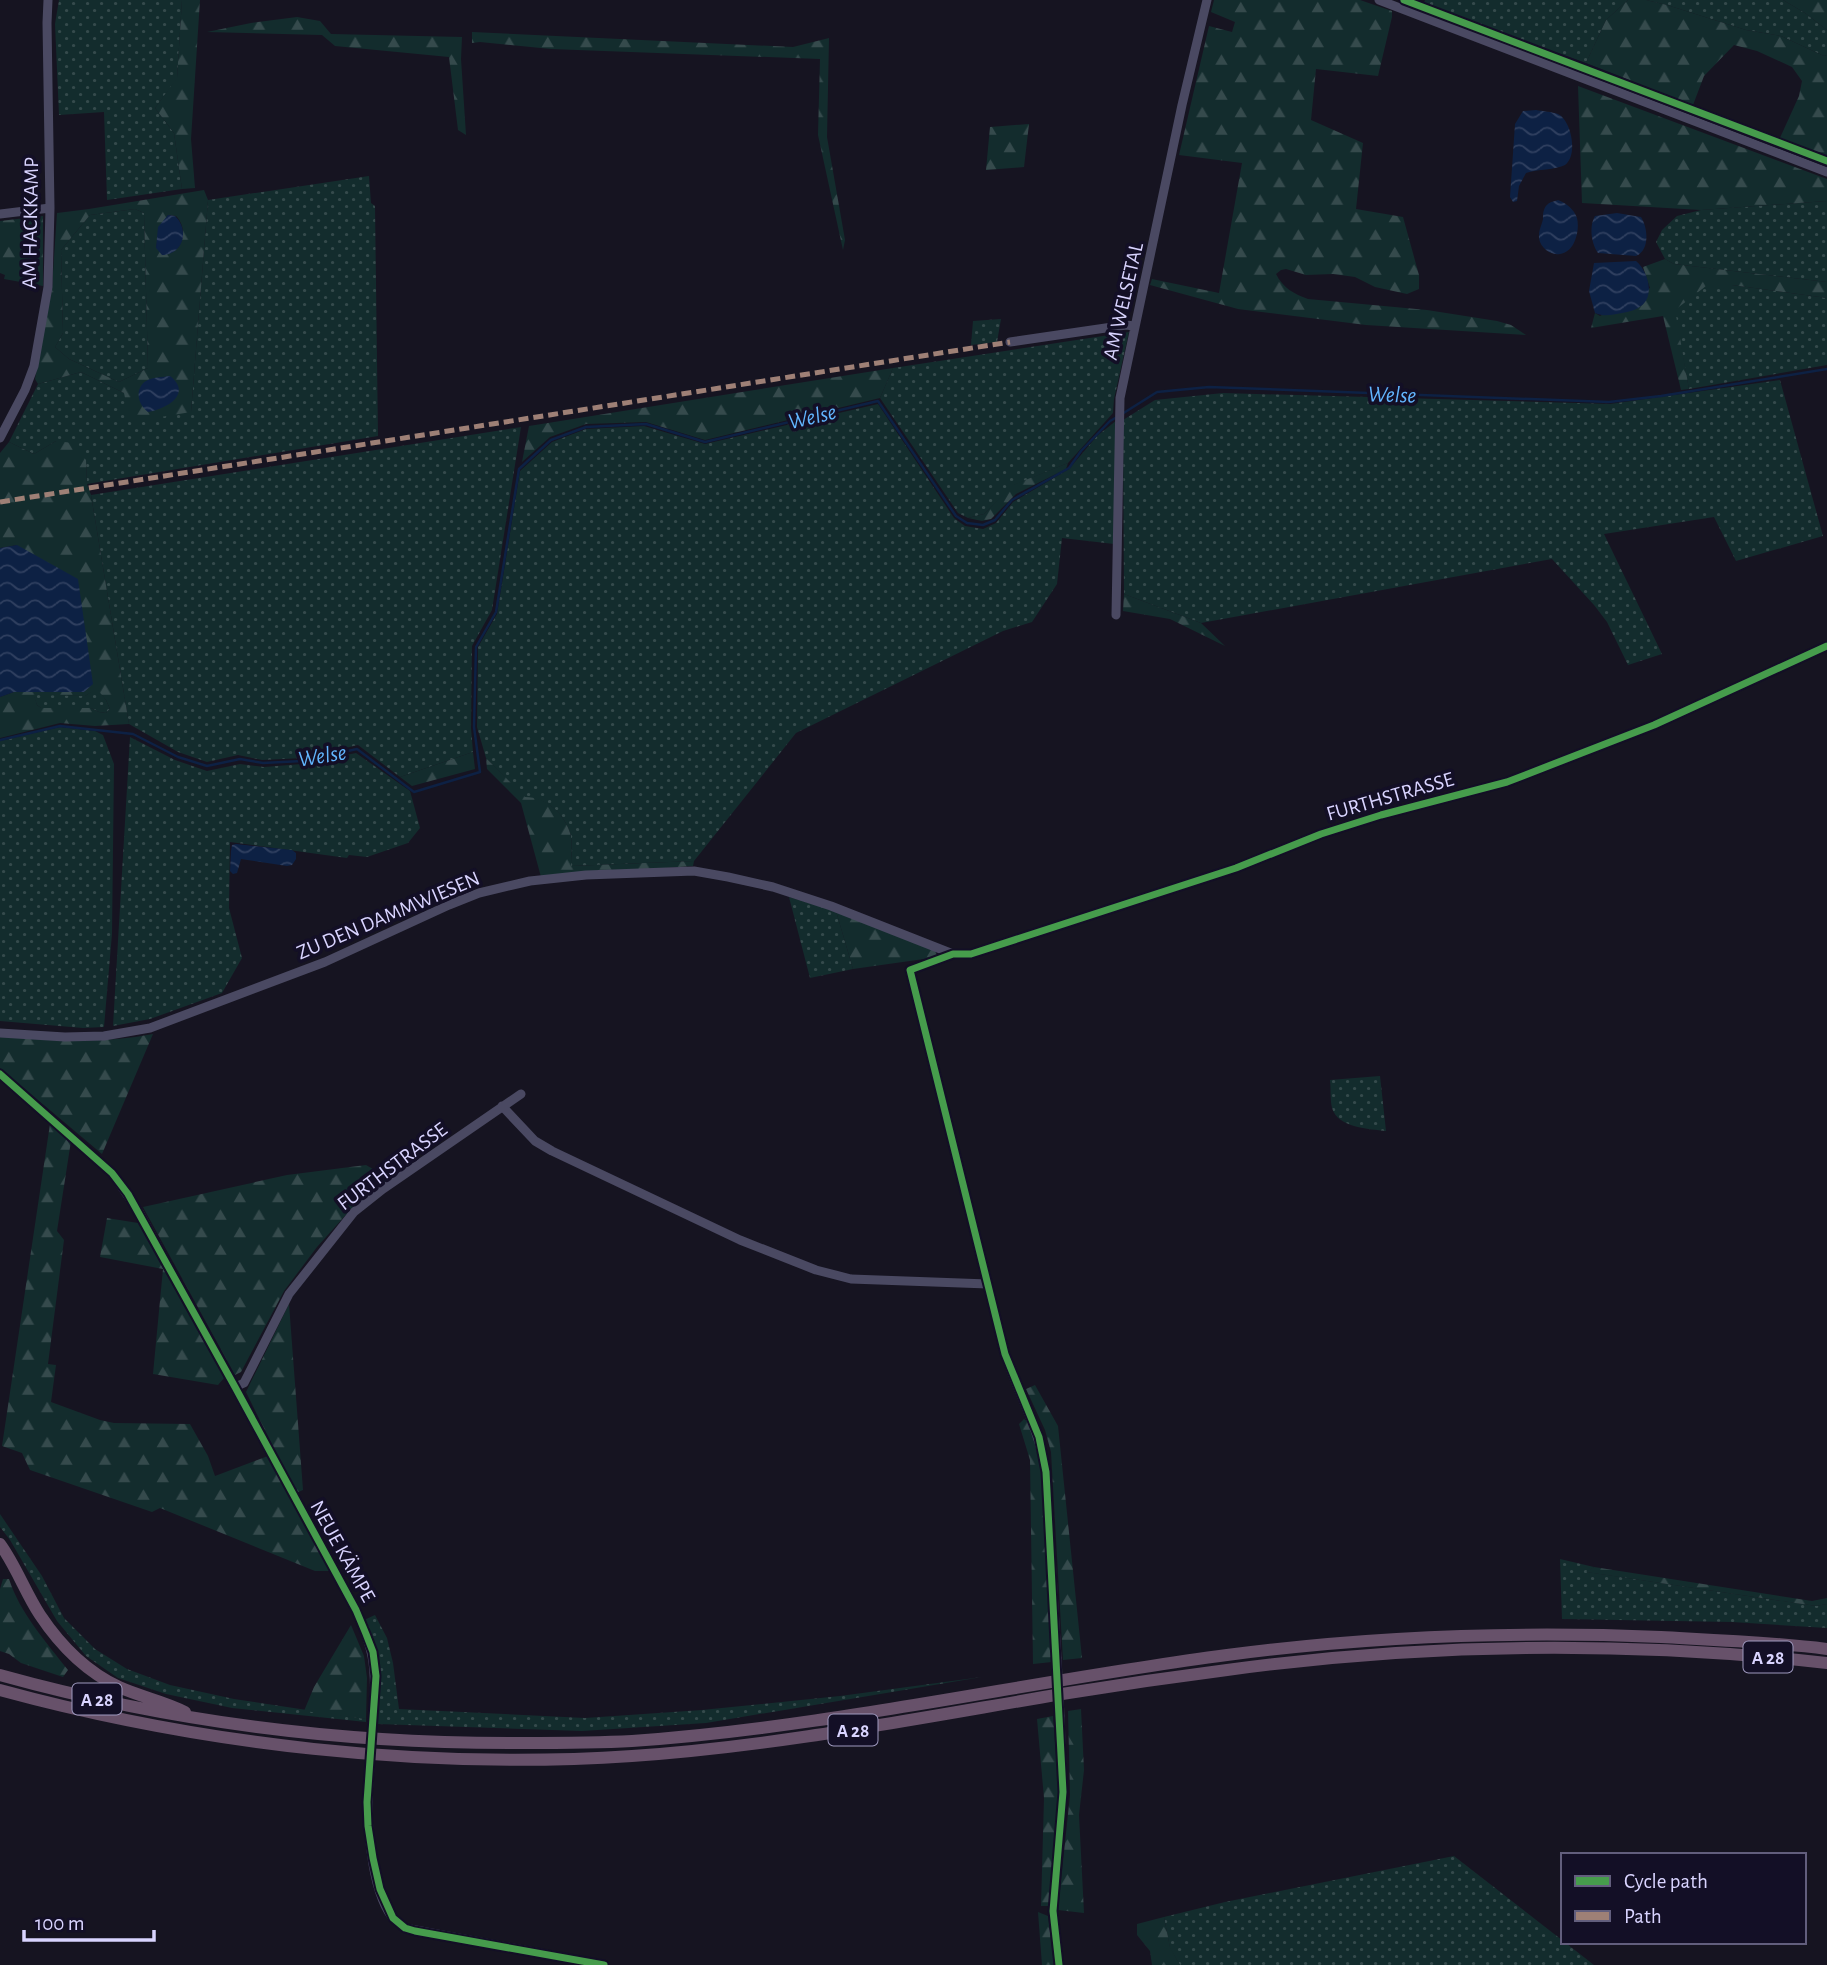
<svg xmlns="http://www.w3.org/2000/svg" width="1827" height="1965" viewBox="0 0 1827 1965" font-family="'Alegreya Sans',sans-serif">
<defs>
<pattern id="grass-dots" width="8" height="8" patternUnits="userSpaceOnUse" patternTransform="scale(1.75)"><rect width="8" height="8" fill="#132c2d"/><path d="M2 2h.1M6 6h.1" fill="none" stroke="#354a4c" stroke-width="1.8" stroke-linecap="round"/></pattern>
<pattern id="forest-firs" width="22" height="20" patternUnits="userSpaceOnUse" patternTransform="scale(1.75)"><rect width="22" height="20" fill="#132c2d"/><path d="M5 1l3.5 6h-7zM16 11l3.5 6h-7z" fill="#354a4c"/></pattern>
<pattern id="water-waves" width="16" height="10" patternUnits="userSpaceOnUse" patternTransform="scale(1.75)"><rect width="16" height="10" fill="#0d2144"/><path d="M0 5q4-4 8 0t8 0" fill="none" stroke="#304060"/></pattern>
</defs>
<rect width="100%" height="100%" fill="#161421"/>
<path fill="url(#grass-dots)" d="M 59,0 L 182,0 L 177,79 L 155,108 L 174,133 L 182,189 L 107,200 L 104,112 L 59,115 L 55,24 Z
M 1425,0 L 1628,0 L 1606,20 L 1586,63 L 1423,5 Z
M 1646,0 L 1783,0 L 1805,13 L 1827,30 L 1827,55 L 1824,56 L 1781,36 L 1746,30 L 1667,5 Z
M 369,176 L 371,203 L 375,206 L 378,436 L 87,484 L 86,460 L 56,441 L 34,454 L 9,442 L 38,384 L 81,372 L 124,393 L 191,412 L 208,200 Z
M 1827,201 L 1827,282 L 1674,264 L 1665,259 L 1656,242 L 1662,230 L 1677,216 L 1701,210 Z
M 135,209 L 144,213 L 148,368 L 119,382 L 69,359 L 55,347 L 63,333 L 61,250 L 90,215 Z
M 1706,285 L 1732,285 L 1827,298 L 1827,365 L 1689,389 L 1674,310 Z
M 1001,319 L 997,342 L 971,345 L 973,321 Z
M 1129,332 L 1114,399 L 1113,413 L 1068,463 L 1014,485 L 984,514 L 968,518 L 958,513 L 880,398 L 893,368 Z
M 1780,380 L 1823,536 L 1736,561 L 1714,517 L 1604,534 L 1662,654 L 1628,665 L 1607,622 L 1594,605 L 1552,559 L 1201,623 L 1124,594 L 1123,420 L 1155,400 L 1223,393 L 1610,404 Z
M 878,404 L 954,518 L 965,526 L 983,529 L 996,523 L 1013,502 L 1069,469 L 1097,436 L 1117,420 L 1114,544 L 1062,538 L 1057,584 L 1032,622 L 1003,631 L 796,733 L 694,861 L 571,866 C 571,856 573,842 570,833 C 564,813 546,797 525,798 L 486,758 L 477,727 L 478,647 L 497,614 L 520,471 L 552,442 L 586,429 L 644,426 L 705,444 Z
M 521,427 L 492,610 L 472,646 L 471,728 L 473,752 L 400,777 L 358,745 L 303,758 L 262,760 L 238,755 L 207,762 L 178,752 L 129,724 L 91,495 Z
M 97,688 L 106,700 L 110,709 L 106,713 L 99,712 L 91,708 L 41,708 L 37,705 L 33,694 L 85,696 Z
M 60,727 L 95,731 L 103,735 L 114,764 L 112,934 L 104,1027 L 83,1028 L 0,1021 L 0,741 Z
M 130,737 L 175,760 L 207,771 L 240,764 L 264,767 L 302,764 L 356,753 L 410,791 L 420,828 L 408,843 L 367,857 L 349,855 L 347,858 L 230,842 L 229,908 L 242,958 L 222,993 L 150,1019 L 113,1026 Z
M 789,897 L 836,911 L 853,969 L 810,978 Z
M 1380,1076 L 1386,1131 C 1369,1129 1338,1128 1332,1108 C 1330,1099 1331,1089 1330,1080 Z
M 0,1514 L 42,1576 L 64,1618 L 95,1649 L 127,1669 L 170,1685 L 234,1699 L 366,1719 L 366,1722 L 232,1708 L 166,1694 L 118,1678 L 86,1656 L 57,1621 L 10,1540 L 0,1527 Z
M 1560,1559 L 1594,1567 L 1587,1572 L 1816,1606 L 1827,1604 L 1827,1628 L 1732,1622 L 1562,1619 Z
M 375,1615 L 387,1638 L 393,1663 L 399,1709 L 585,1718 L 702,1710 L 840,1696 L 982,1677 L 706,1723 L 582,1731 L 377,1724 L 380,1663 L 374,1640 L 364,1620 Z
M 1454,1856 L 1594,1965 L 1180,1965 L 1170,1948 L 1164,1917 L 1225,1902 Z"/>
<path fill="url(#forest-firs)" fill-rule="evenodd" d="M 182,0 L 200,0 L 191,139 L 195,188 L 182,189 L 174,133 L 155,108 L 177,78 Z
M 1214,0 L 1360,0 L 1392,11 L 1392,17 L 1378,76 L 1316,69 L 1311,120 L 1363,143 L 1356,209 L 1403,217 L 1419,275 L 1419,289 L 1407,294 L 1375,287 L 1355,277 L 1333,274 L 1306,275 L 1286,269 L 1281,270 L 1276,274 C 1283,288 1294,294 1308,299 L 1427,310 L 1497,321 L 1511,325 L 1526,335 L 1366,325 L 1238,309 L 1150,285 L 1152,279 L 1219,293 L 1242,163 L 1179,155 L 1209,26 L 1232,32 L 1235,22 L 1211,12 Z
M 1628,0 L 1646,0 L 1667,5 L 1746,30 L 1781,36 L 1824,56 L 1827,55 L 1827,157 L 1779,140 L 1799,96 L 1802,81 L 1792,67 L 1757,51 L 1734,45 L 1704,76 L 1693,105 L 1586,63 L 1606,20 Z
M 1783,0 L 1827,0 L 1827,30 L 1805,13 Z
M 297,17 L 320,21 L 331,34 L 462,37 L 461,59 L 466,135 L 458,130 L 449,57 L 335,46 L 322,35 L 207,32 L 251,23 Z
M 472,32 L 793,47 L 829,38 L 827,137 L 845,240 L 843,250 L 818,135 L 820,59 L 551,49 L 480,42 L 472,43 Z
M 1578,86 L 1827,179 L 1827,201 L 1701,210 L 1582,203 Z
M 1029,124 L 1024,167 L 986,170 L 990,127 Z
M 204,190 L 208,200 L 191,412 L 130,422 L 124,393 L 81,372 L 38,384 L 35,379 L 52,288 L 57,213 L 89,209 ZM 135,209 L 144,213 L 148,368 L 119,382 L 69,359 L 55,347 L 63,333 L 61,250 L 90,215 ZM 168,215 L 176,216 C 185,225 185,239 178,248 L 156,248 L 158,236 Z
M 43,216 L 43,286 L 4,279 L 5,275 L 0,273 L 0,221 Z
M 1665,259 L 1674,264 L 1827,282 L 1827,298 L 1732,285 L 1706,286 L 1675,310 L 1689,389 L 1681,390 L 1663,316 L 1591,328 L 1595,313 L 1600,316 L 1650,288 L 1643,267 Z
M 893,368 L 880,398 L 705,440 L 646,422 L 586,424 L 550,437 L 522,462 L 529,426 Z
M 56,441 L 73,443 L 86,460 L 87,484 L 91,495 L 129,724 L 95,726 L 60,723 L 0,738 L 0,697 L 14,692 L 84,692 L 17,545 L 0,548 L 0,453 L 9,442 L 34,454 ZM 97,689 L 106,700 L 110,709 L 106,713 L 99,712 L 91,708 L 41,708 L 37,705 L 34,695 L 85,696 Z
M 1068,463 L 1066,469 L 1016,494 L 991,519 L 982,521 L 968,518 L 984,514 L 1013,485 Z
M 1124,594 L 1201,623 L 1225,646 L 1170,619 L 1123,611 Z
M 473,752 L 475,769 L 412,786 L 400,777 Z
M 486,758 L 525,797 C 546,797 564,813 570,833 C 573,842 571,856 571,866 L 694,861 L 693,866 L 541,877 L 521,803 L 487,769 Z
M 836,911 L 934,949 L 938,957 L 853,969 Z
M 153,1034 L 102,1154 L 0,1068 L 0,1036 C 52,1040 102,1044 153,1034 Z
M 50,1124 L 71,1141 L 57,1231 L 64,1240 L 48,1364 L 56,1365 L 51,1402 L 100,1420 L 114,1423 L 190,1424 L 208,1456 L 215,1476 L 268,1456 L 330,1571 L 315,1571 L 160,1508 L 152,1512 L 30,1470 L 22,1453 L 2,1446 Z
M 366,1165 L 392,1180 L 352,1208 L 317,1247 L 284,1291 L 241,1372 L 235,1375 L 143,1207 L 287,1175 Z
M 107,1218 L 138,1223 L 224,1378 L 218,1385 L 153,1374 L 163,1269 L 100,1257 Z
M 289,1304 L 303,1490 L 296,1493 L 246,1392 Z
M 1035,1385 L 1058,1426 L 1082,1658 L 1063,1660 L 1051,1452 L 1045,1430 L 1026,1389 Z
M 1024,1419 L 1031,1424 L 1037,1444 L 1042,1478 L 1052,1662 L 1033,1664 L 1030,1460 L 1019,1424 Z
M 1594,1567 L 1812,1601 L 1827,1598 L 1827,1604 L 1816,1606 L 1586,1572 Z
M 3,1579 L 9,1579 C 20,1613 46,1642 68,1670 L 63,1677 L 21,1663 L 9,1654 L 0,1651 L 0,1589 Z
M 351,1625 L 364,1656 L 367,1678 L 366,1719 L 304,1711 L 314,1687 Z
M 1081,1709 L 1084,1770 L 1079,1815 L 1084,1913 L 1058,1910 L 1070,1795 L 1068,1711 Z
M 1053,1716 L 1059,1796 L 1051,1906 L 1041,1906 L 1044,1798 L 1037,1719 Z
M 1038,1912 L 1048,1916 L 1054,1965 L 1042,1965 Z
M 1164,1917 L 1170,1947 L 1180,1965 L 1152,1965 L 1150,1951 L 1137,1935 L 1137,1924 Z"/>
<path fill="url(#water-waves)" d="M 1536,110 C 1543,111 1552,112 1558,114 C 1572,121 1578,156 1565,165 C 1556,170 1537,169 1526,173 L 1519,186 L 1517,201 L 1513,202 L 1510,197 L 1515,124 L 1523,111 Z
M 1558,200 C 1566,203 1574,209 1577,218 C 1580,230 1575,252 1560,254 C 1550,256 1538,246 1539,235 C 1539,230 1542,224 1543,219 C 1543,214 1543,208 1548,204 C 1550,202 1555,201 1558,200 Z
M 1617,213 L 1641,217 C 1648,228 1650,250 1636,256 L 1598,253 C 1591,243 1589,226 1595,216 Z
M 168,215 L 175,216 C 190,230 183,255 162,255 L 156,248 L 158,227 Z
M 1636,261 C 1649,272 1656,299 1638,308 C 1633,311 1627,312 1622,313 C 1612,315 1604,317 1595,313 L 1589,291 L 1594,263 Z
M 170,376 C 193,394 166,409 148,412 C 138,405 134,389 146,381 C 152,377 163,377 170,376 Z
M 17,545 L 78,579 L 93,684 L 84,692 L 14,692 L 0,697 L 0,548 Z
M 236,844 L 292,850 L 296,853 L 296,859 L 292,865 L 287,866 L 241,859 L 237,873 L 233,874 L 230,871 L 231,851 L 232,845 Z"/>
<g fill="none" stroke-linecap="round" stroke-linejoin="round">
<path stroke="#0d2144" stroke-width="2.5" d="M 1122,414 L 1157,392 L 1209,387 L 1609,402 L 1661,396 L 1827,369
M 0,740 L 60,726 L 133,734 L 178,757 L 207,766 L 240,759 L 263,763 L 302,761 L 357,749 L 414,792 L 480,772 L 474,727 L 476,647 L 496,612 L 519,469 L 551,440 L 586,427 L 646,424 L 705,442 L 878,401 L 956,516 L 967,523 L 983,525 L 995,520 L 1012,500 L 1069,468 L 1081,451 L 1110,421 L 1117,417"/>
<path stroke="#4a4962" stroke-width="9" d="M 1379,0 L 1827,172
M 0,214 L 50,208
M 1010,342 L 1126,325 L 1134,326
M 0,438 L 25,390 L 34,366 L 48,287 L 50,208 L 47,23 L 48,0
M 1116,615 L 1120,398 L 1182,105 L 1207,0
M 953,954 L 910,970 L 1005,1354 C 1019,1395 1039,1429 1046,1472 L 1057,1658
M 0,1033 L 65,1037 L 104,1036 L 150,1028 L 325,962 L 449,905 L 479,893 L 530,881 L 586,875 L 694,871 L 728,877 L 773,887 L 831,906 L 953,954 L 971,954 L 1236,868 L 1321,834 L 1381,815 L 1507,782 L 1654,725 L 1827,646
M 0,1074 L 112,1173 L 139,1212 L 356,1610 C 373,1649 376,1664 374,1706
M 502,1106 L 535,1141 L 552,1151 L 740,1240 L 816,1270 L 851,1279 L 988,1284
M 235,1387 L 244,1383 L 289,1294 L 354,1212 L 383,1189 L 521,1094
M 369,1781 C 366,1817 370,1888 392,1917 C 396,1921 401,1924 405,1928 L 604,1965
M 1059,1965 L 1053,1911 L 1063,1792 L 1060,1716"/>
<path stroke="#67516a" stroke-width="12" d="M 0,1544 C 16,1566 25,1592 40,1615 C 60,1645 87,1672 119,1687 C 141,1697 164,1701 185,1712
M 0,1675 C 169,1722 346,1744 521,1743 C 558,1743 595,1743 632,1741 C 832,1727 1028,1681 1227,1655 C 1371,1636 1516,1631 1661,1637 C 1717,1640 1772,1642 1827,1649
M 0,1690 C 202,1745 423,1770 632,1756 C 777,1746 919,1718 1062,1694 C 1117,1685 1172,1677 1227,1670 C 1425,1643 1629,1641 1827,1663"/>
<path stroke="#4a4962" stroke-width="9" d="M 1057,1658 L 1060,1716
M 369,1781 L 374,1706"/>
<path stroke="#9e8076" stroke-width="5" stroke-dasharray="10 5" stroke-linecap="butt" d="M 0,502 L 1010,342"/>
<defs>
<path id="cycleway" d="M 1404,0 L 1827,161
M 0,1074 L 112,1173 L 128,1194 L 235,1387 L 356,1610 L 366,1634 L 373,1652 L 376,1676 L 367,1802 L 368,1826 L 373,1858 L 380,1889 L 393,1918 L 405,1928 L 415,1931 L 604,1965
M 1059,1965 L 1053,1911 L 1063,1792 L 1046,1472 L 1039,1437 L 1005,1354 L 910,970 L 953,954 L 971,954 L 1236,868 L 1321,834 L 1381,815 L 1507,782 L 1654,725 L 1827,646"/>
</defs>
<use href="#cycleway" stroke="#130f26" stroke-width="11"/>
<use href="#cycleway" stroke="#469c4c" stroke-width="7"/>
</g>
<g text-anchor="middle" stroke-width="7" stroke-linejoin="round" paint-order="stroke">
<g fill="#130f26" stroke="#9e99be" stroke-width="2">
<rect x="1743.5" y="1641.5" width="49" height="31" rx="5"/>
<rect x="72.5" y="1683.5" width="49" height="31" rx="5"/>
<rect x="828.5" y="1714.5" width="49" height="31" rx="5"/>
</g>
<g font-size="19" font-weight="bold" fill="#d9d4ff">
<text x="1768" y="1664">A 28</text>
<text x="97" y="1706">A 28</text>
<text x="853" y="1737">A 28</text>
</g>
<g font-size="21" fill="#d9d4ff" stroke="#130f26">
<text transform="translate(30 223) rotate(-89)" y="7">AM HACKKAMP</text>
<text transform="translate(1123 301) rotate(-77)" y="7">AM WELSETAL</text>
<text transform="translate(1390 796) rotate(-16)" y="7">FURTHSTRASSE</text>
<text transform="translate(388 915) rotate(-23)" y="7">ZU DEN DAMMWIESEN</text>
<text transform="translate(392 1166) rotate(-37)" y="7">FURTHSTRASSE</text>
<text transform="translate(343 1551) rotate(61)" y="7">NEUE KÄMPE</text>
</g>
<g font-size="23" font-style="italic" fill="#62b6ff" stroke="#130f26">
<text transform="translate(1392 394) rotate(2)" y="8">Welse</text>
<text transform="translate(812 416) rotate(-13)" y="8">Welse</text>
<text transform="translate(322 755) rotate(-9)" y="8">Welse</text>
</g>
</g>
<rect x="1561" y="1853" width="245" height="91" fill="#130f26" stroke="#625e7d" stroke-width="2"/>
<rect x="1575" y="1876" width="35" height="10" fill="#469c4c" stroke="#625e7d" stroke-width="2"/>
<text x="1624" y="1888" font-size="21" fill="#d9d4ff">Cycle path</text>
<rect x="1575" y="1911" width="35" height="10" fill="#9e8076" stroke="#625e7d" stroke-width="2"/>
<text x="1624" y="1923" font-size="21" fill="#d9d4ff">Path</text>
<path d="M24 1930v10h130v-10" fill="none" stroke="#d9d4ff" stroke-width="3.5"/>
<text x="35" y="1930" font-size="21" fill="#d9d4ff" stroke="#130f26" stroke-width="5" paint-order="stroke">100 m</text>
</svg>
